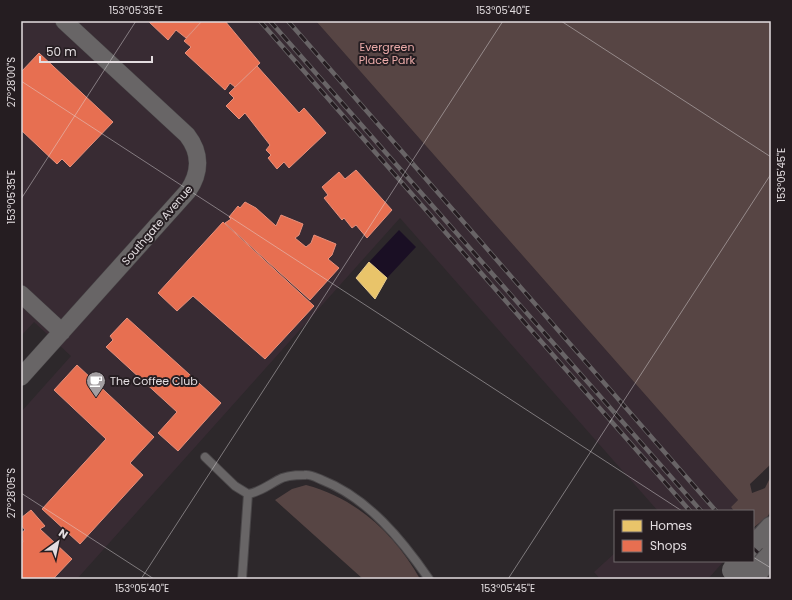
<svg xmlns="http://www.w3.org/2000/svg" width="792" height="600" viewBox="0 0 792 600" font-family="Poppins,sans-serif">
<rect width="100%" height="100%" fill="#2d282b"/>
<path fill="#382b33" d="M 21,21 L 316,21 L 738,500 L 731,507 L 734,511 L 658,511 L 400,218 L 77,579 L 21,579 L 21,412 L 71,356 L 34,322 L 21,336 Z
M 615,553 L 615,561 L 724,561 L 708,579 L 600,579 L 594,572 Z"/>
<path fill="#574544" d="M 316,21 L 771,21 L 771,464 L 750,484 L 752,493 L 765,488 L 771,476 L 771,510 L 768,516 L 753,528 L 753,511 L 734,511 L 731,507 L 738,500 Z
M 306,485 C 356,498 395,534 420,579 L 363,579 L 275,500 L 292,489 Z"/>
<path fill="#1a0f24" d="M 399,230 L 416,247 L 387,278 L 369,262 Z"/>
<path fill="#e9c46a" stroke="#e7cc8d" d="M 369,262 L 387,278 L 375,299 L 356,278 Z"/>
<path fill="#e76f51" stroke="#e6907c" d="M 148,21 L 202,21 L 186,38 L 176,30 L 168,40 Z
M 202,21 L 225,21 L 260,63 L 235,87 L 230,83 L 225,90 L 185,53 L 191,47 L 184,41 Z
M 39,53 L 113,122 L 70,167 L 62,159 L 57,164 L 21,130 L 21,72 Z
M 257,66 L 299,113 L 304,108 L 326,133 L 289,168 L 284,162 L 277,169 L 268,158 L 271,155 L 266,150 L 270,145 L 245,113 L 239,119 L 226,106 L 234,98 L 229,93 Z
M 356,170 L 392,210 L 367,238 L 356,225 L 352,228 L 344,218 L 342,220 L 324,198 L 328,195 L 322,187 L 339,172 L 345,179 Z
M 245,202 L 256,208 L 276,226 L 281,215 L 303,224 L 299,235 L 295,238 L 306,247 L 311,243 L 314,235 L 336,244 L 332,255 L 328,259 L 339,268 L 310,300 L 225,223 L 231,219 L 229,217 L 238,206 L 240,208 Z
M 223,222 L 314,306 L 265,359 L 193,296 L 177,311 L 158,293 Z
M 127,318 L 221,403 L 178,451 L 158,433 L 177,412 L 106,347 L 113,340 L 110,336 Z
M 77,365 L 154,437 L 130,463 L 143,475 L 80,544 L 42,509 L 106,439 L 54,390 Z
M 31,510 L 45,526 L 40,529 L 72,559 L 53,579 L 21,579 L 21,543 L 23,542 L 21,533 L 25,530 L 21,525 L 21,518 Z"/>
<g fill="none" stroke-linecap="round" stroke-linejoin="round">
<defs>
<path id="lane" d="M 205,457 L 235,486 L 248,494 C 260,492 267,486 278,480 C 284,476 297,475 305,475 C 310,474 317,478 322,480 C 368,498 402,540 429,579
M 242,579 L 248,494"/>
<path id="street" d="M 21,294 L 62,332
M 21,377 L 188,191 C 201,172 201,153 187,135 L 64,21"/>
<path id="primary" d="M 753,548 L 771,528"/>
</defs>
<use href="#lane" stroke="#494648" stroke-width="10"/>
<use href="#street" stroke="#494648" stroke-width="18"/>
<use href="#primary" stroke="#494648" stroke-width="24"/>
<use href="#lane" stroke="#686566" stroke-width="8"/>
<use href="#street" stroke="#686566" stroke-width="17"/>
<use href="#primary" stroke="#696667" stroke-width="22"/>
<defs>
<path id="rail" d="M 260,21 L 690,511
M 270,21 L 701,511
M 288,21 L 716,511
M 753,548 L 771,565
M 738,561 L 758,579
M 750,561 L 770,579"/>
</defs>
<use href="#rail" stroke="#686466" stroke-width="4.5"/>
<use href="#rail" stroke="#251d21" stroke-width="3" stroke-dasharray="9" stroke-linecap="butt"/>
<defs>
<path id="primary-bridge" d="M 733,570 L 741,561
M 750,579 L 771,556"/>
</defs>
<use href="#primary-bridge" stroke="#494648" stroke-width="24" stroke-linecap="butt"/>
<use href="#primary-bridge" stroke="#696667" stroke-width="22"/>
</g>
<path fill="none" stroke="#e3dde0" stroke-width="1" stroke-opacity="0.45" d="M 561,21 L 771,157M 21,81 L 682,511M 21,199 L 136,21M 21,493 L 154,579M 753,557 L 771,568M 141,579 L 503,21M 508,579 L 771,174"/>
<defs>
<symbol id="cafe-pin" viewBox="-11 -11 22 30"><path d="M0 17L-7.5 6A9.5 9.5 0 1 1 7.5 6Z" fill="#a39ea1" stroke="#251d21"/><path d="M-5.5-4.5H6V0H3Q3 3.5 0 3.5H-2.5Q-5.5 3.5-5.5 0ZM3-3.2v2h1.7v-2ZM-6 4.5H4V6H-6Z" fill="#fff"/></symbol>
</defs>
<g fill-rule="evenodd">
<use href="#cafe-pin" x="85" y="370" width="22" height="30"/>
</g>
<g text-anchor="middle" stroke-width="4" stroke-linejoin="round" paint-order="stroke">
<g font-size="11" fill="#ebaba9" stroke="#251d21">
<text x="387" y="51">Evergreen<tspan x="387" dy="13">Place Park</tspan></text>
</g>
<g font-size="11" fill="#e3dde0" stroke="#251d21">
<text transform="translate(157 225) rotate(-49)" y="4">Southgate Avenue</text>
</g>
<g font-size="11" fill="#e3dde0" stroke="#251d21" text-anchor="start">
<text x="110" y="385">The Coffee Club</text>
</g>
</g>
<rect width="792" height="600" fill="none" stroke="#251d21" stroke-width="44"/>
<rect x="614" y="510" width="140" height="52" fill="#251d21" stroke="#716a6d"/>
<rect x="622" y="520" width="20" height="12" fill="#e9c46a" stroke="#716a6d"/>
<text x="650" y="530" font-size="12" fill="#e3dde0">Homes</text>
<rect x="622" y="540" width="20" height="12" fill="#e76f51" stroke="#716a6d"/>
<text x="650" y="550" font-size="12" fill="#e3dde0">Shops</text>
<g transform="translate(58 542) rotate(33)" stroke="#251d21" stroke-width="3" paint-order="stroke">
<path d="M0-3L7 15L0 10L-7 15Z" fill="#e3dde0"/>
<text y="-6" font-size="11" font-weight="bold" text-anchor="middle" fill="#e3dde0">N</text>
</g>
<path d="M40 56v6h112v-6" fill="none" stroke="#e3dde0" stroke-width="2"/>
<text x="46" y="56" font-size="12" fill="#e3dde0" stroke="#251d21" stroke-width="3" paint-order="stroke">50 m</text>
<rect x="22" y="22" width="748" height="556" fill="none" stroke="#e3dde0" stroke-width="1.5"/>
<g font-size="10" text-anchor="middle" fill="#e3dde0">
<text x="136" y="14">153°05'35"E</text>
<text x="503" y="14">153°05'40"E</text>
<text transform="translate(11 82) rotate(-90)" y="4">27°28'00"S</text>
<text transform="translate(781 175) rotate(-90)" y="4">153°05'45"E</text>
<text transform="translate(11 197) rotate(-90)" y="4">153°05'35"E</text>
<text transform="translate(11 493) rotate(-90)" y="4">27°28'05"S</text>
<text x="142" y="592">153°05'40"E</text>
<text x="508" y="592">153°05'45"E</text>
</g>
</svg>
